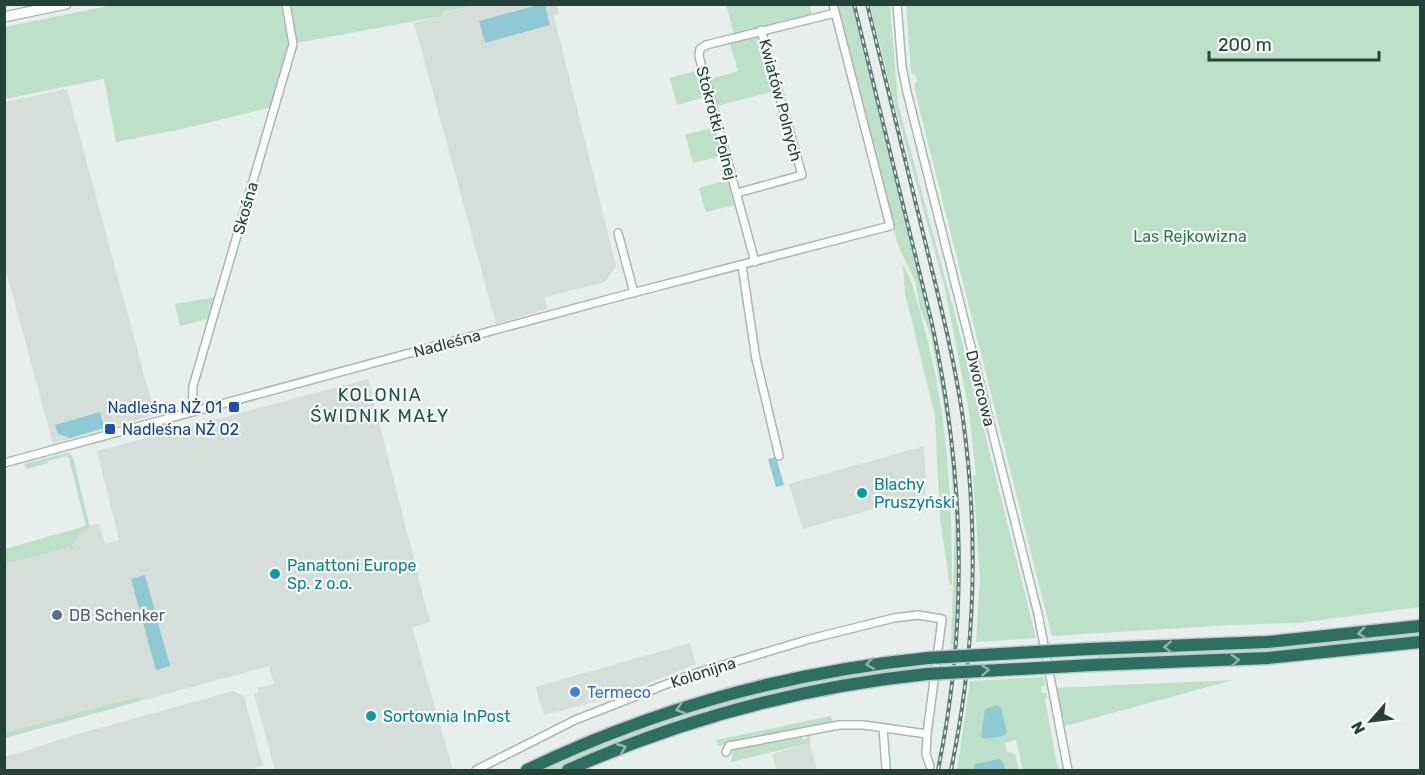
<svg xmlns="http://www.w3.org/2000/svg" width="1425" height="775" viewBox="0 0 1425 775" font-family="Rubik,sans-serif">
<rect width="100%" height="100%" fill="#e6efeb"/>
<path fill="#d4dfda" d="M 481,5 L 557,5 L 559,13 L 554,16 L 616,266 L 605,282 L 545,297 L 547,309 L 496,324 L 414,23 L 442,16 L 441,13 Z
M 67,89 L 155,415 L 53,444 L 5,267 L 4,102 Z
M 368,379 L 430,622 L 412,627 L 453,770 L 275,770 L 254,694 L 258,692 L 257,688 L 274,684 L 269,666 L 5,738 L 5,549 L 99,523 L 105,544 L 119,540 L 97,451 Z
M 924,446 L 926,494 L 803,529 L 789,484 Z
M 690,643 L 696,664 L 617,696 L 544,715 L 535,687 Z
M 233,691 L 244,696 L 263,766 L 246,770 L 5,770 L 5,757 L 78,734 Z
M 810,743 L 817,770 L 776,770 L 772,754 Z"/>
<path fill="#bfe0c8" d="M 118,4 L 481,5 L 442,12 L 442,16 L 291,44 L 272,107 L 182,129 L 116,142 L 104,79 L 5,99 L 4,27 Z
M 726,5 L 810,5 L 812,14 L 734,33 Z
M 836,5 L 853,5 C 871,80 889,155 908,230 C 926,304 944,378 952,454 C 959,518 959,581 954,645 L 951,645 L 955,522 L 949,436 L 931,336 L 920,308 L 915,281 L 898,245 Z
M 870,5 L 890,5 L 898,104 L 962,341 L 1036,638 L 976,642 L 980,578 L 973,476 L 976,475 L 969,412 L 945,289 L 894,102 Z
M 906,5 L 1420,5 L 1420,607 L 1298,623 L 1231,625 L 1052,636 L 919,107 L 914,86 L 917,81 L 916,76 L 911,73 Z
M 760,35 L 774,91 L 717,106 L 710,79 L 738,71 L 730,43 Z
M 699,70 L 706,97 L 677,105 L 670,78 Z
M 714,127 L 722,156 L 693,163 L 685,135 Z
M 728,180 L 735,205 L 706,212 L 699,188 Z
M 903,265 C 913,281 916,299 921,316 C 947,404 952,493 952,583 L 950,586 L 940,520 L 935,416 L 905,294 Z
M 216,297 L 211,318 L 180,326 L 175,304 Z
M 69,452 L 73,457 L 90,528 L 78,535 L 72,545 L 74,547 L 72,551 L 70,547 L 5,564 L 5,549 L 86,526 L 69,458 L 67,456 L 47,461 L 48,463 L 27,469 L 24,464 Z
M 1420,629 L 1420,638 L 1292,652 L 1097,661 L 1097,653 Z
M 919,665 L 920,671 L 848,681 L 595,755 L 561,770 L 535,770 L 637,727 L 791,682 Z
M 1044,677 L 1045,686 L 1041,687 L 1042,693 L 1047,693 L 1047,698 L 1045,699 L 1058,770 L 1023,770 L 1016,740 L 1005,743 L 1007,752 L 1015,754 L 1019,770 L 957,770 L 970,681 Z
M 1233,680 L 1061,727 L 1053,688 Z
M 138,697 L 139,701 L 5,738 L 5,733 Z
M 831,716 L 833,723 L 719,746 L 716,740 Z
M 811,733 L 810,743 L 731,762 L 733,748 L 800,734 L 804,740 Z"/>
<path fill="#8ec9d4" d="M 545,5 L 550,25 L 485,43 L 479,21 L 538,5 Z
M 100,412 L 104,428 L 70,438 L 58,434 L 55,425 Z
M 776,457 L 784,485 L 776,487 L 768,459 Z
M 145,575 L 170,666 L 156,670 L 131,579 Z
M 997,705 L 1001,708 L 1007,732 L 1004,736 L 984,739 L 981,736 L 985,709 Z
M 1000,759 L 1004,764 L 1005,770 L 974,770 L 975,764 Z"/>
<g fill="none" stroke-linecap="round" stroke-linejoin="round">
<defs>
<path id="minor" d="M 897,4 L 902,67 L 907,92 L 1038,614 L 1068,770
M 737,193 L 802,175 L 761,30
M 618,233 L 634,293
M 755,262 L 699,56 L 700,49 L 706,45 L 835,13
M 742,266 L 756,359 L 779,456
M 192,412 L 193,386 L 293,44 L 286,4
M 4,463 L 613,298 L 890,226 L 833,4
M 883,728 L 886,768
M 927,734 L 926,754 L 930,766
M 476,770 L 575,720 L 690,675 L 810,639 L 894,618 L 918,615 L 942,619 L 927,734 L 864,725 L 839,725 L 729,746 L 726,752"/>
<path id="secondary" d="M 4,17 L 66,4"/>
<path id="motorway" d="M 1090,649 L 1267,642 L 1420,626
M 1092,665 L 1268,658 L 1420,642
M 527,770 C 653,709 789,672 928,658
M 568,770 C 682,719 803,687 927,674"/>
</defs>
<use href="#minor" stroke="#a8b8b2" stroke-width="10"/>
<use href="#secondary" stroke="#a4bbb3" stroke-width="12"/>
<use href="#motorway" stroke="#c2cac8" stroke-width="15"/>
<use href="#minor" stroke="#fff" stroke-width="7"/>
<use href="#secondary" stroke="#fff" stroke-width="9"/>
<use href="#motorway" stroke="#2f6f62" stroke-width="12"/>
<defs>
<path id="rail" d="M 854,4 L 932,324 C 964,474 969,619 938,770
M 867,4 C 886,81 905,157 923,233 C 938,295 954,356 963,419 C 979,536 975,655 951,770"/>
</defs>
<use href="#rail" stroke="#5f7d75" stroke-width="4"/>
<use href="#rail" stroke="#f7fbf9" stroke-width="1.5" stroke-dasharray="4.5" stroke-linecap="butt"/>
<defs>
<path id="motorway-bridge" d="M 928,658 L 1090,649
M 927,674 L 1092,665"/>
</defs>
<use href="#motorway-bridge" stroke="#c2cac8" stroke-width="15" stroke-linecap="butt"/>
<use href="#motorway-bridge" stroke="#2f6f62" stroke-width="12"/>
</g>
<defs><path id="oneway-chevron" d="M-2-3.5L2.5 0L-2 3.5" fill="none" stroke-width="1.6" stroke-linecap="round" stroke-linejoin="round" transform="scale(1.5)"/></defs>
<g stroke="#93b5ae">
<use href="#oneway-chevron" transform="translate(1362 633) rotate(174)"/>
<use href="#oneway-chevron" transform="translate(1168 647) rotate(178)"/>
<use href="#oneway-chevron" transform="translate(1235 660) rotate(-3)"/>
<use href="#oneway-chevron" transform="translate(870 664) rotate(172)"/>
<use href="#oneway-chevron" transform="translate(985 670) rotate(-3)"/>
<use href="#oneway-chevron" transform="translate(680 709) rotate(162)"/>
<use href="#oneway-chevron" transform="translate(622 748) rotate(-22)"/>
</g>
<g fill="#1a4fb4" stroke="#f7fbf9" stroke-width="2">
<rect x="228" y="401" width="12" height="12" rx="3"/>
<rect x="104" y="423" width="12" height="12" rx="3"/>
</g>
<g fill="#0f9aa8" stroke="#f7fbf9" stroke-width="2">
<circle cx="862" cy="493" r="6"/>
<circle cx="275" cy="574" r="6"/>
<circle cx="371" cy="716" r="6"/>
</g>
<circle fill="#5c6f8a" stroke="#f7fbf9" stroke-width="2" cx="57" cy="615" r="6"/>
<circle fill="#3f7fe0" stroke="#f7fbf9" stroke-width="2" cx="575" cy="692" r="6"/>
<g text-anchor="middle" stroke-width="4.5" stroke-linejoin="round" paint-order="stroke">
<g font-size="16" fill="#24423a" stroke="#f7fbf9">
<text transform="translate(781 100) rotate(75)" y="6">Kwiatów Polnych</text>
<text transform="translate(717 123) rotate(75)" y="6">Stokrotki Polnej</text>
<text transform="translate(245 208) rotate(-74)" y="6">Skośna</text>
<text transform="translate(447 343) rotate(-15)" y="6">Nadleśna</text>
<text transform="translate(981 388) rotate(76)" y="6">Dworcowa</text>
<text transform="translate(703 672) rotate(-18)" y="6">Kolonijna</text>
</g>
<g font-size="16" fill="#2d7a4b" stroke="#f7fbf9">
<text x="1190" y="242">Las Rejkowizna</text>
</g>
<g font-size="16" fill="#164399" stroke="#f7fbf9" text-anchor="end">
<text x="222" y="413">Nadleśna NŻ 01</text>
<text x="122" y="435" text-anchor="start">Nadleśna NŻ 02</text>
</g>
<g font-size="16" fill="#0d838f" stroke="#f7fbf9" text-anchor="start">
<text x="874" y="490">Blachy<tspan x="874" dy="18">Pruszyński</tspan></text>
<text x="287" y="571">Panattoni Europe<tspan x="287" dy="18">Sp. z o.o.</tspan></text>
<text x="383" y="722">Sortownia InPost</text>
</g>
<g font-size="16" fill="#4e5e75" stroke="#f7fbf9" text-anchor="start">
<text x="69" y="621">DB Schenker</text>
</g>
<g font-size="16" fill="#366cbe" stroke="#f7fbf9" text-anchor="start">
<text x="587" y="698">Termeco</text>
</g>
<g font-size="18" letter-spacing="1.5" fill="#1f5548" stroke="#f7fbf9">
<text x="380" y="401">KOLONIA<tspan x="380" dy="21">ŚWIDNIK MAŁY</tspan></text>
</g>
</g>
<rect width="1425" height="775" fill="none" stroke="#24423a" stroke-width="12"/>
<g transform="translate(1371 721) rotate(242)" stroke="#f7fbf9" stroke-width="4.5" paint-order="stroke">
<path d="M0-4.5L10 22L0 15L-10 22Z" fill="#24423a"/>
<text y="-9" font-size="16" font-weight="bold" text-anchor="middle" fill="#24423a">N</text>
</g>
<path d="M1209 51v9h170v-9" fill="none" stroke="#24423a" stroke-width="3"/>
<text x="1218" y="51" font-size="18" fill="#24423a" stroke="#f7fbf9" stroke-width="4.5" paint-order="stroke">200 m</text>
</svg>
